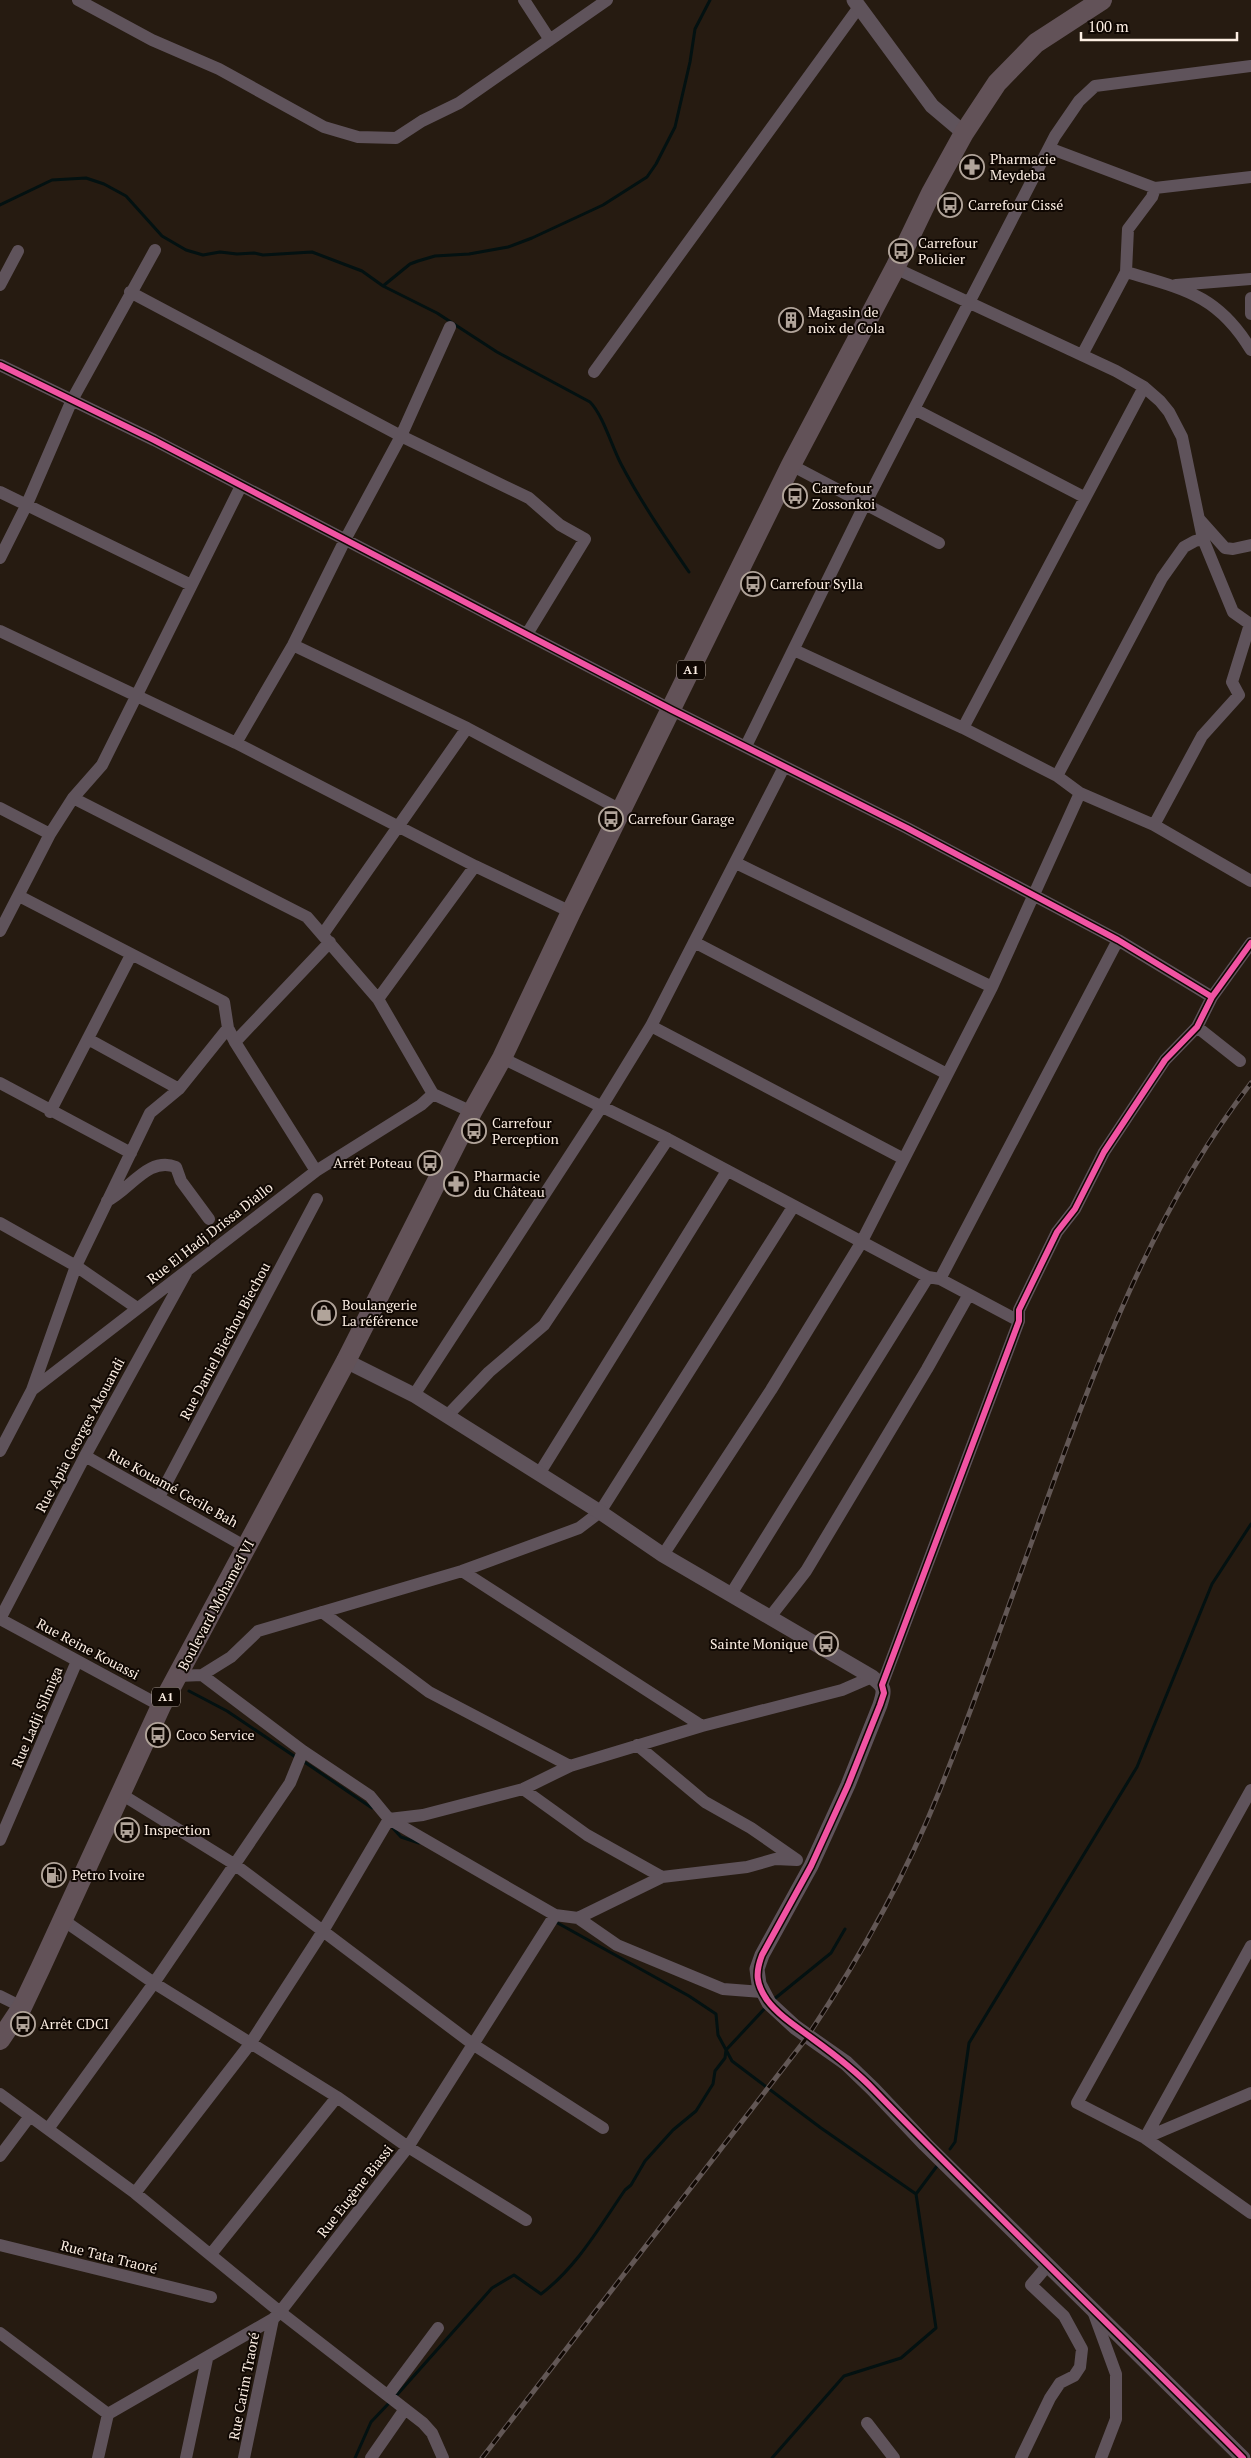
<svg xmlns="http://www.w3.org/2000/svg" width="1251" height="2458" viewBox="0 0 1251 2458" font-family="'PT Serif',serif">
<rect width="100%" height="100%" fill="#261b11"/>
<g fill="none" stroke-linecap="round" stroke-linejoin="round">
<path stroke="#031111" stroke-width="3" d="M 0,205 L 52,180 L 86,178 L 104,184 L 126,196 L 162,236 L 186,250 L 203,255 L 220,252 L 237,254 L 254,253 L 263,255 L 312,252 L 362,271 L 383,286 L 410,264 L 418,261 L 435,256 L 469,254 L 508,247 L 532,238 L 603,205 L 647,177 L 656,164 L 675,127 L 690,62 L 695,29 L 710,0
M 383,286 L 437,313 L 497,352 L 590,402 C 603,415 612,447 621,464 C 641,502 665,537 689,572
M 189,1691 L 227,1711 L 297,1758
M 303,1761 L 372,1808
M 391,1826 L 401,1837 L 419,1843
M 554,1921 L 689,1996 L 716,2014 L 718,2035 L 732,2061 L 821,2128 L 916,2194
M 773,2000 L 831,1953 L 845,1929
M 950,2149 L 955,2142 L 969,2043 L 1137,1767 L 1212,1584 L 1251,1524
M 395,2397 L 492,2288 L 514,2275 L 541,2294 C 577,2267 600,2226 625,2190 L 631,2185 L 645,2161 L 673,2130 L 696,2111 L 713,2084 L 715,2071 L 725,2058 L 726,2050 L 767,2006
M 355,2458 L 371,2422 L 390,2402
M 772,2458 L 844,2376 L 901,2358 L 936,2328 L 916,2194 L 937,2166"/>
<path stroke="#5f535b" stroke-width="12" d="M 78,0 L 152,40 L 219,69 L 324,127 L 358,137 L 396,138 L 422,121 L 459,103 L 607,0
M 524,0 L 550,40
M 1049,148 L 1155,188 L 1251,177
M 895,268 L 1116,371 L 1144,387 L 1160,401 L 1169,412 L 1182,437 L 1203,539 L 1195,541 L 1184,547 L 1162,578 L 1057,776
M 1126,272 C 1184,289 1218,295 1251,350
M 0,285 L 18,251
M 1176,285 L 1251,279
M 130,292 L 401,436 L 529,498 L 560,525 L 585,539 L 527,634
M 1251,298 L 1251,314
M 1082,355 L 1126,272 L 1128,229 L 1152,197 L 1155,188
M 0,365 L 154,440 L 672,710 L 907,828 L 1118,940 L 1212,997
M 594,372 L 859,7
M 914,409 L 1084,497
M 791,465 L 939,543
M 0,492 L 191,585
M 1200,520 L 1225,548 L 1233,549 L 1251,545
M 0,558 L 27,504 L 72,400 L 155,250
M 0,631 L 236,743 L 475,866 L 571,912
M 293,645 L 467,728 L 621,810
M 794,650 L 963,728 L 1057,776 L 1080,793 L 1154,825 L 1251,881
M 963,728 L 1144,387
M 236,743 L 293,645 L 346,538 L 401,436 L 450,327
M 746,746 L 865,504 L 1055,136 L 1079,101 L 1095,86 L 1251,66
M 73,798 L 307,917 L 378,999 L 433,1094
M 0,808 L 50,834
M 1154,825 L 1202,736 L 1239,695 L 1232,682 L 1250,624 L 1233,612 L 1203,539
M 736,863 L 992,987
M 19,896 L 224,1002 L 228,1028 L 235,1042 L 316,1171
M 0,931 L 50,834 L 73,798 L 102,765 L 241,486
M 323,934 L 467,728
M 694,942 L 947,1074
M 378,999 L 475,866
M 651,1026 L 904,1159
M 1197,1027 L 1240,1061
M 88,1039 L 179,1089
M 235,1042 L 330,942
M 502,1058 L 668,1139 L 928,1277 L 940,1279 L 1019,1321
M 0,1083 L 131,1153
M 50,1112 L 131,955
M 107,1201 C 130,1190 148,1156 176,1167 L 181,1181 L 209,1219
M 0,1223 L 76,1266 L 137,1308
M 940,1279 L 1118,940
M 32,1390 L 76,1266 L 150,1113 L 179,1089 L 228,1028
M 414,1395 L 602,1106 L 651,1026 L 784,767
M 447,1416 L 489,1372 L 544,1325 L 668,1139
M 0,1451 L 32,1390 L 316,1171 L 421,1105 L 433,1094 L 472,1112
M 85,1456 L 246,1547
M 539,1474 L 727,1171
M 159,1497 L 317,1199
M 663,1555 L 771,1390 L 861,1243 L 992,987 L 1080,793
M 462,1571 L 702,1726
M 731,1594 L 928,1277
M 322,1612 L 429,1692 L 570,1766
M 770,1617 L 806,1571 L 927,1369 L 968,1296
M 0,1619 L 85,1456 L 186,1273
M 0,1619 L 161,1706
M 202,1675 L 231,1657 L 258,1631 L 462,1571 L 579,1528 L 600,1512 L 793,1207
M 178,1676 L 202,1675 L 303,1751 L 370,1796 L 389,1819 L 555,1915 L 578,1918 L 662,1877 L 747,1867 L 775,1859 L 797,1860
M 882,1685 L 1019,1321 L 1019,1310 L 1057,1232 L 1075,1209 L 1104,1152 L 1165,1060 L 1197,1027 L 1212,997 L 1251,943
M 637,1745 L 705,1802 L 751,1828 L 797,1860
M 523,1789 L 587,1835 L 662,1877
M 1251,1790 L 1077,2103 L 1145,2138 L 1251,2213
M 121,1794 L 234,1864 L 474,2045 L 603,2128
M 0,1840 L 77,1661
M 578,1918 L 617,1945 L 723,1989 L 762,1992
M 63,1920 L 154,1983 L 337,2097 L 408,2147 L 526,2220
M 0,1996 L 22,2007
M 0,2094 L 135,2193 L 280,2312 L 423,2423 L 432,2433 L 443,2458
M 48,2129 L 154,1983 L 290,1783 L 303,1751
M 1145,2138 L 1251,1946
M 1145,2138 L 1251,2093
M 0,2156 L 30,2116
M 135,2193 L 250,2044 L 323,1931 L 389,1819 L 423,1815 L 523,1789 L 570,1766 L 702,1726 L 842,1690 L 872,1677
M 0,2245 L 211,2297
M 211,2254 L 337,2097
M 1093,2311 L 1116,2374 L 1116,2419 L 1101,2458
M 0,2333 L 108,2414 L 98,2458
M 388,2395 L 438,2328
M 108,2414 L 273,2319 L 280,2312 L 408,2147 L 555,1915
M 867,2423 L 894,2458
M 186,2458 L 207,2359
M 244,2458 L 273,2319
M 371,2458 L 405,2409
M 1021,2458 L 1050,2398 L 1060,2383 L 1074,2376 L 1080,2367 L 1082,2349 L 1064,2316 L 1031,2285 L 1048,2265"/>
<path stroke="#5f535b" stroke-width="15" d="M 854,0 L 932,106 L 964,133
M 346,1361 L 414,1395 L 600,1512 L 663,1555 L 872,1677 C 885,1687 885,1689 880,1705 L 848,1785 L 811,1866 L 762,1955 L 757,1969 L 759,1984 L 769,2003 L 795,2027 L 846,2063 L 873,2089 L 925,2144 L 1243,2458"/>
<path stroke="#625258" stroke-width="20" d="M 0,2040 L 22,2007 L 40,1969 L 161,1706 L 346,1361 L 472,1112 L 502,1058 L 571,912 L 791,465 L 895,268 L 931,193 L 964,133 L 997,83 L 1036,43 L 1102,0"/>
<defs>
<path id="rail" d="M 482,2458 L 805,2040 C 858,1961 904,1880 939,1792 C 982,1685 1019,1575 1059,1467 C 1108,1333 1163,1197 1251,1083"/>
</defs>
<use href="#rail" stroke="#625755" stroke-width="5"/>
<use href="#rail" stroke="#100803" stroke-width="3" stroke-dasharray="9" stroke-linecap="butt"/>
<defs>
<path id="cycleway" d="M 0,365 L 154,440 L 672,710 L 907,828 L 1118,940 L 1212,997
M 1243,2458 C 1120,2335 995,2215 874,2090 C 856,2071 835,2055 813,2039 C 797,2027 779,2016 767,2000 C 756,1984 755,1973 762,1955 L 811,1866 L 848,1785 L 880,1705 L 884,1693 L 882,1685 L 1019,1321 L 1019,1310 L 1057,1232 L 1075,1209 L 1104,1152 L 1165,1060 L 1197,1027 L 1212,997 L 1251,943"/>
</defs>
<use href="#cycleway" stroke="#100803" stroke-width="9"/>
<use href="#cycleway" stroke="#f153a3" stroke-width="6"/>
</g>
<defs>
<symbol id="pharmacy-ring" viewBox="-11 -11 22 22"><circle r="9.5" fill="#100803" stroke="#b1a49a" stroke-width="1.5"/><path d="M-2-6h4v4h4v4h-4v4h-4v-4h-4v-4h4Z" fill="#b1a49a"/></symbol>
<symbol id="bus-ring" viewBox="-11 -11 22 22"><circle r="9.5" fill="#100803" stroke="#b1a49a" stroke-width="1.5"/><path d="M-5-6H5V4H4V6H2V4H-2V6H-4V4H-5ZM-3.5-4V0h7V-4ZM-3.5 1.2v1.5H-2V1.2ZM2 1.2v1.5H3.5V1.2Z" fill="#b1a49a"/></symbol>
<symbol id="building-ring" viewBox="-11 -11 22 22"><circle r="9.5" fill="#100803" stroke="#b1a49a" stroke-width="1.5"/><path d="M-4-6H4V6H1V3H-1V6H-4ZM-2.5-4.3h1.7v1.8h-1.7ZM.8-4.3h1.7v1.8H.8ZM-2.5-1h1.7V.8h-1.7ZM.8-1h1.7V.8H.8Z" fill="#b1a49a"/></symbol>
<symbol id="shop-ring" viewBox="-11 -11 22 22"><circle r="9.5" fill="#100803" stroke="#b1a49a" stroke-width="1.5"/><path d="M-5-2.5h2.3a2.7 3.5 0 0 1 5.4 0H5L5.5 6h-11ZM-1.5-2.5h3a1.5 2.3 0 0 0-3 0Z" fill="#b1a49a"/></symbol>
<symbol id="fuel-ring" viewBox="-11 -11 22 22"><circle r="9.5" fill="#100803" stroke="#b1a49a" stroke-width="1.5"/><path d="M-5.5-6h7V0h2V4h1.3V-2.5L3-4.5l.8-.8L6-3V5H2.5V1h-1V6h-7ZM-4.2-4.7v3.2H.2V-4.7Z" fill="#b1a49a"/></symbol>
</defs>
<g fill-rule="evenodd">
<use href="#pharmacy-ring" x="958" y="153" width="28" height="28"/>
<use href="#bus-ring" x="936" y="191" width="28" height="28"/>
<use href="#bus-ring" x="887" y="237" width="28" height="28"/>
<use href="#building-ring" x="777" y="306" width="28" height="28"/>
<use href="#bus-ring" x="781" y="482" width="28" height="28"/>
<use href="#bus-ring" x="739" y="570" width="28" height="28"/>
<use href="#bus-ring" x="597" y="805" width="28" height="28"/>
<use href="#bus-ring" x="460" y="1117" width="28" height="28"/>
<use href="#bus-ring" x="416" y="1149" width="28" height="28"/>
<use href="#pharmacy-ring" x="442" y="1170" width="28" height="28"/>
<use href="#shop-ring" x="310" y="1299" width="28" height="28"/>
<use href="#bus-ring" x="812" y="1630" width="28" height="28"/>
<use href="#bus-ring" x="144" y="1721" width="28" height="28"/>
<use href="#bus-ring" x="113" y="1816" width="28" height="28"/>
<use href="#fuel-ring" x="40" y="1861" width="28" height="28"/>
<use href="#bus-ring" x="9" y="2010" width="28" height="28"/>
</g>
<g text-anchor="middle" stroke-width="4" stroke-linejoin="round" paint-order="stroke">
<g fill="#100803" stroke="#b5a9a0" stroke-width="1">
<rect x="677" y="660.5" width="28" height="19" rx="4"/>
<rect x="152" y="1687.5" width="28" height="19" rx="4"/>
</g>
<g font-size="12" font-weight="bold" fill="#fceee3">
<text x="691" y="674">A1</text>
<text x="166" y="1701">A1</text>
</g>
<g font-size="14" fill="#fceee3" stroke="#100803" text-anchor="start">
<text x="990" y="164">Pharmacie<tspan x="990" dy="16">Meydeba</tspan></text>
<text x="968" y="210">Carrefour Cissé</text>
<text x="918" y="248">Carrefour<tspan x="918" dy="16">Policier</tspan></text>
<text x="808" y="317">Magasin de<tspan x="808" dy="16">noix de Cola</tspan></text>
<text x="812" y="493">Carrefour<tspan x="812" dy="16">Zossonkoi</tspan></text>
<text x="770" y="589">Carrefour Sylla</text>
<text x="628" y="824">Carrefour Garage</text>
<text x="492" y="1128">Carrefour<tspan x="492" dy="16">Perception</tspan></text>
<text x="412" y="1168" text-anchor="end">Arrêt Poteau</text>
<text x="474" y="1181">Pharmacie<tspan x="474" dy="16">du Château</tspan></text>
<text x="342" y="1310">Boulangerie<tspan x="342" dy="16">La référence</tspan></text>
<text x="808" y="1649" text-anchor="end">Sainte Monique</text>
<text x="176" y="1740">Coco Service</text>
<text x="144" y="1835">Inspection</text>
<text x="72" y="1880">Petro Ivoire</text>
<text x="40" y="2029">Arrêt CDCI</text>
</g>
<g font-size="14" fill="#fceee3" stroke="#100803">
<text transform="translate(210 1233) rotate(-38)" y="5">Rue El Hadj Drissa Diallo</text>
<text transform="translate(225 1341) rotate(-62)" y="5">Rue Daniel Biechou Biechou</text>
<text transform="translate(80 1435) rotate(-62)" y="5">Rue Apia Georges Akouandi</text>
<text transform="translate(173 1488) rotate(29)" y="5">Rue Kouamé Cecile Bah</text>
<text transform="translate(216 1605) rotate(-62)" y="5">Boulevard Mohamed VI</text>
<text transform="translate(88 1649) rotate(28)" y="5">Rue Reine Kouassi</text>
<text transform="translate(37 1717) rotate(-67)" y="5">Rue Ladji Silmiga</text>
<text transform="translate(355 2191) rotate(-52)" y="5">Rue Eugène Biassi</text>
<text transform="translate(109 2257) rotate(14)" y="5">Rue Tata Traoré</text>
<text transform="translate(244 2386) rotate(-79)" y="5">Rue Carim Traoré</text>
</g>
</g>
<path d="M1081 32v8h156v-8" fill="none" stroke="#fceee3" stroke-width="2.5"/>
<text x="1088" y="32" font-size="15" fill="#fceee3" stroke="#100803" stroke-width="4" paint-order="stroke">100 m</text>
</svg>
